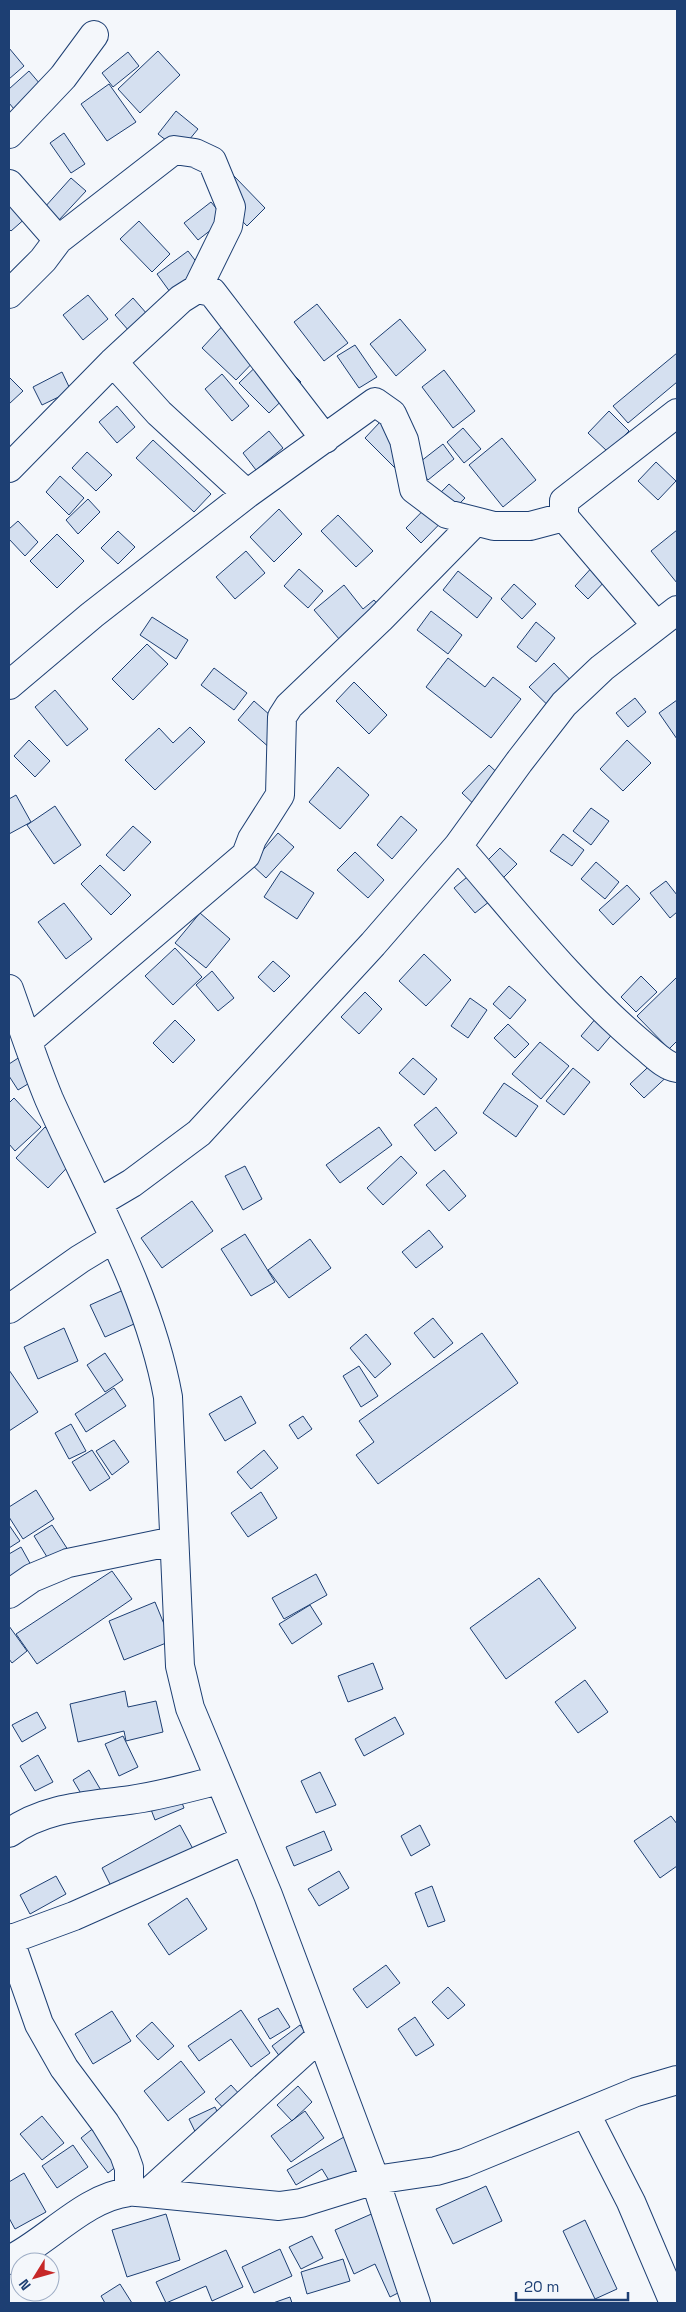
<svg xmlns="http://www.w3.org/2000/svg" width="686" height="2312" viewBox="0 0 686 2312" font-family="'Space Grotesk',sans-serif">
<rect width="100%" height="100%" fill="#f4f7fb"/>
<path fill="#d5e0f0" stroke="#1d3f73" d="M 9,48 L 24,66 L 9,79 Z
M 158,51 L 180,75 L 140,113 L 118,89 Z
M 128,52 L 139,66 L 113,87 L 102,73 Z
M 29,71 L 57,104 L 29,127 L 9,103 L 9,89 Z
M 109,84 L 136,122 L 107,141 L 81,104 Z
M 176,111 L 198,129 L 180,151 L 158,134 Z
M 64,133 L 85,164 L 71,173 L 50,143 Z
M 234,176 L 265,208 L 247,226 L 216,194 Z
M 71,178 L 86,191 L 58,221 L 44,208 Z
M 9,183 L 36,209 L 11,231 L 9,229 Z
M 211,202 L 225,219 L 198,240 L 184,223 Z
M 139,221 L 170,254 L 152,272 L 120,239 Z
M 188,251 L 201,268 L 170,292 L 157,274 Z
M 88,295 L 108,319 L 83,340 L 63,315 Z
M 133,298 L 162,331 L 144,348 L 115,315 Z
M 317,304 L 348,343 L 324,361 L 294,322 Z
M 400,319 L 426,350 L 396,376 L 370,344 Z
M 228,320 L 262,353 L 236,380 L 202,348 Z
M 355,345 L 377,377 L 359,388 L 337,356 Z
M 271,352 L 301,382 L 269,413 L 239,383 Z
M 677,353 L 677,382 L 628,423 L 613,406 Z
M 444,370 L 475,411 L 453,428 L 422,387 Z
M 62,372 L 71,391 L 42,405 L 33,387 Z
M 222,374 L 249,406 L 232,421 L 205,389 Z
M 9,377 L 23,391 L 9,404 Z
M 117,406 L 135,427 L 117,443 L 99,422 Z
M 609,411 L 629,431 L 608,452 L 588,433 Z
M 380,422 L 413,454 L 397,470 L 365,438 Z
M 463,428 L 481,449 L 464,463 L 447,442 Z
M 269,431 L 283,448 L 256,470 L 243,453 Z
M 502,438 L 536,480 L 503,507 L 469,465 Z
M 153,440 L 211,494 L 194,512 L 136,458 Z
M 443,444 L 454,459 L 428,480 L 416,465 Z
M 87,452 L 112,475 L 96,491 L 72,468 Z
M 656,462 L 676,481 L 658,500 L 638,481 Z
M 60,476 L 84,498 L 69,515 L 46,492 Z
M 449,484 L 465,498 L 421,543 L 406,528 Z
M 88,499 L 100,512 L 78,534 L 66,520 Z
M 279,509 L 302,534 L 274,562 L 250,537 Z
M 338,515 L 373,551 L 356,567 L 321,531 Z
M 18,521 L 38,542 L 25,556 L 9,539 L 9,529 Z
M 677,530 L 677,583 L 651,551 Z
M 118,531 L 135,547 L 118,564 L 101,548 Z
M 57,534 L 84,561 L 57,588 L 30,561 Z
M 246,551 L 265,573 L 235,599 L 216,577 Z
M 595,564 L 608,578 L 588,599 L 575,586 Z
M 299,569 L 323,591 L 308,608 L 284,586 Z
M 458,571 L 492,598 L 477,618 L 443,590 Z
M 514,584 L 536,604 L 522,619 L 501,599 Z
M 344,585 L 363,609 L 374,600 L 392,621 L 353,655 L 314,610 Z
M 431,611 L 462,635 L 448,654 L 417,630 Z
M 152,617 L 188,640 L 176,659 L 140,635 Z
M 536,622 L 555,638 L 536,662 L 517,647 Z
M 147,644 L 168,664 L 133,700 L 112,679 Z
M 448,658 L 485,687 L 493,677 L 521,699 L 491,738 L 426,687 Z
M 554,663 L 583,693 L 559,716 L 529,687 Z
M 214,668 L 247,693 L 234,710 L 201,685 Z
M 354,682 L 387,715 L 369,734 L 336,701 Z
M 55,690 L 88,729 L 67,746 L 35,707 Z
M 635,698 L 646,712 L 628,727 L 616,713 Z
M 677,700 L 677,739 L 659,713 Z
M 254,701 L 287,730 L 271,749 L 238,720 Z
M 190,727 L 205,742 L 155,790 L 125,760 L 159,728 L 173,743 Z
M 29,740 L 50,761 L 35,777 L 14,756 Z
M 627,740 L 651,763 L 623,791 L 600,769 Z
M 489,765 L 505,780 L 479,809 L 462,793 Z
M 338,767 L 369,795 L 340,829 L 309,802 Z
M 16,795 L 31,822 L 9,834 L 9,799 Z
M 55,806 L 81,845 L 54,864 L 27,825 Z
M 591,808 L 609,821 L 591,845 L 573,831 Z
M 401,816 L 417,830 L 392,859 L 377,845 Z
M 133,826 L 151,842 L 124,871 L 106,855 Z
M 278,833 L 294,847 L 266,878 L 251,864 Z
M 563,834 L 584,850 L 572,866 L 550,851 Z
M 500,848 L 517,864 L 503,878 L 486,862 Z
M 355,852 L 384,880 L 368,898 L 337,870 Z
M 596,862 L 619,882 L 605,899 L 581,879 Z
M 100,865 L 131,895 L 111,915 L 81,884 Z
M 479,867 L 500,893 L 475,913 L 454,888 Z
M 281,871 L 314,893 L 297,919 L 264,897 Z
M 666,881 L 677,895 L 677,912 L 670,918 L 650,893 Z
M 627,885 L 640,899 L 613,925 L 599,910 Z
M 64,903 L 92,939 L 66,959 L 38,922 Z
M 200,913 L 230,939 L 206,968 L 175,943 Z
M 175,948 L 202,977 L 173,1005 L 145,976 Z
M 424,954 L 451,980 L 426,1006 L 399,981 Z
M 273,961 L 290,976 L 274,992 L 258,977 Z
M 212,971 L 234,998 L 218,1011 L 196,985 Z
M 641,976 L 657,992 L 636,1012 L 621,997 Z
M 677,977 L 677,1041 L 669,1049 L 637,1016 Z
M 509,986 L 526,1000 L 510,1019 L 493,1004 Z
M 365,992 L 382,1009 L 359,1034 L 341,1017 Z
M 470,998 L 487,1010 L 468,1038 L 451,1026 Z
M 602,1011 L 620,1025 L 598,1051 L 581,1036 Z
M 175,1020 L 195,1040 L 173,1063 L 153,1043 Z
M 508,1024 L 529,1044 L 515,1058 L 494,1038 Z
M 540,1042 L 569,1066 L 541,1099 L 512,1074 Z
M 26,1053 L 41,1076 L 18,1090 L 9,1076 L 9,1064 Z
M 660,1056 L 674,1070 L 644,1098 L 630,1084 Z
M 413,1058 L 437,1079 L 424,1095 L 399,1073 Z
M 573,1068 L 590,1082 L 564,1115 L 546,1101 Z
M 504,1083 L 538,1106 L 516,1137 L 483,1113 Z
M 14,1098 L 41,1127 L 15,1151 L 9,1144 L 9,1103 Z
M 436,1107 L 457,1133 L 435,1151 L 414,1125 Z
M 45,1127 L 76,1158 L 48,1188 L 16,1158 Z
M 379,1127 L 392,1145 L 340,1183 L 326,1165 Z
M 401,1156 L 417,1173 L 383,1205 L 367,1188 Z
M 245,1166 L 262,1199 L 243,1210 L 225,1176 Z
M 444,1170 L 466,1196 L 449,1211 L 426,1185 Z
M 192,1201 L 213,1231 L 162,1268 L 141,1238 Z
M 429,1230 L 443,1247 L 416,1268 L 402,1252 Z
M 245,1234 L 275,1282 L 251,1296 L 221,1249 Z
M 310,1239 L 331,1268 L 289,1298 L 268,1270 Z
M 128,1288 L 143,1320 L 105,1337 L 90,1305 Z
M 433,1318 L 453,1343 L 434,1358 L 414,1333 Z
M 64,1328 L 78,1361 L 38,1379 L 24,1347 Z
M 482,1333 L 518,1383 L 378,1484 L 356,1455 L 374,1442 L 359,1421 Z
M 366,1334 L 391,1364 L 375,1378 L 350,1348 Z
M 105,1353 L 123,1380 L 105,1392 L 87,1365 Z
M 359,1366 L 378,1396 L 361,1407 L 343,1376 Z
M 9,1370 L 38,1412 L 9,1431 Z
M 114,1388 L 126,1406 L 86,1432 L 75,1414 Z
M 241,1396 L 256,1423 L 225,1441 L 209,1414 Z
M 303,1416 L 312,1429 L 298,1439 L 289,1425 Z
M 71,1424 L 86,1451 L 69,1459 L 55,1433 Z
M 114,1440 L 129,1462 L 112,1475 L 96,1451 Z
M 92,1450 L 110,1478 L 90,1491 L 72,1462 Z
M 264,1450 L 278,1468 L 251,1489 L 237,1472 Z
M 36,1490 L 54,1519 L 23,1539 L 9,1517 L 9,1507 Z
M 261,1492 L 277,1518 L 248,1537 L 231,1513 Z
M 9,1525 L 20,1541 L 9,1548 Z
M 52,1525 L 70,1553 L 52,1565 L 34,1536 Z
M 21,1547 L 41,1583 L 9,1591 L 9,1554 Z
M 112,1571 L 132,1599 L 37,1664 L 16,1634 Z
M 316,1574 L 327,1595 L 284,1619 L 272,1598 Z
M 539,1578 L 576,1628 L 506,1679 L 470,1628 Z
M 155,1602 L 171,1641 L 124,1660 L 109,1621 Z
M 310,1605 L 322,1624 L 292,1644 L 279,1624 Z
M 9,1626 L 27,1651 L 12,1663 L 9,1659 Z
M 373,1663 L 383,1689 L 348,1702 L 338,1676 Z
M 585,1680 L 608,1712 L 578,1733 L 555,1702 Z
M 125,1691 L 128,1707 L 156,1701 L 163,1732 L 126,1741 L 124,1731 L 78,1742 L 70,1704 Z
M 37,1712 L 46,1728 L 22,1742 L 12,1725 Z
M 395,1717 L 404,1734 L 364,1756 L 355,1739 Z
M 123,1736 L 138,1767 L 119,1776 L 105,1744 Z
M 38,1755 L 53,1782 L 35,1791 L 20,1766 Z
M 89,1770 L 102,1792 L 86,1802 L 73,1780 Z
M 320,1772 L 336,1805 L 316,1813 L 301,1781 Z
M 176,1787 L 184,1808 L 155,1820 L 147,1799 Z
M 671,1816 L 677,1824 L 677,1866 L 660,1878 L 634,1841 Z
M 180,1825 L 199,1860 L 114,1892 L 102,1868 Z
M 420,1825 L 430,1845 L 411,1856 L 401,1836 Z
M 324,1831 L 332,1850 L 294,1866 L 286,1847 Z
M 339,1871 L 349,1888 L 319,1906 L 308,1889 Z
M 56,1876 L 66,1894 L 30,1914 L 20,1895 Z
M 432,1886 L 445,1921 L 428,1927 L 415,1893 Z
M 187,1898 L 207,1929 L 169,1955 L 148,1924 Z
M 386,1965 L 400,1983 L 367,2008 L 353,1989 Z
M 448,1987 L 465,2005 L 448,2019 L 432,2002 Z
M 278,2008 L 290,2027 L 270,2039 L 258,2019 Z
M 241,2010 L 270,2053 L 251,2067 L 231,2039 L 199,2061 L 188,2046 Z
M 112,2011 L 131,2041 L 93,2064 L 75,2034 Z
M 415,2017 L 434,2045 L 416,2056 L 398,2029 Z
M 152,2022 L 174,2046 L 158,2060 L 136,2036 Z
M 300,2025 L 320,2051 L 292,2073 L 272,2046 Z
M 181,2061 L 205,2092 L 168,2121 L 144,2091 Z
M 231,2085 L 254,2110 L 238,2124 L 215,2099 Z
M 298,2086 L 312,2102 L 292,2121 L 277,2105 Z
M 215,2107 L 228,2134 L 202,2146 L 189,2119 Z
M 305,2111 L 324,2138 L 291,2162 L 271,2136 Z
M 110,2115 L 137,2150 L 108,2173 L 81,2138 Z
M 42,2116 L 64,2143 L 42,2160 L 20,2134 Z
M 356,2130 L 379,2171 L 338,2195 L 322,2169 L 296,2185 L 287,2170 Z
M 73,2145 L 88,2167 L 57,2188 L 42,2166 Z
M 24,2173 L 46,2212 L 15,2229 L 9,2218 L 9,2182 Z
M 486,2186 L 502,2221 L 453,2244 L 436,2209 Z
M 376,2212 L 408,2288 L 390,2297 L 375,2264 L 354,2274 L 335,2230 Z
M 166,2214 L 180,2260 L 127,2277 L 112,2230 Z
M 585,2220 L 617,2289 L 595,2299 L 563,2231 Z
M 312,2236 L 323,2258 L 301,2269 L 289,2247 Z
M 280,2249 L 292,2276 L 254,2293 L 242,2267 Z
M 226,2250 L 243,2287 L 212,2301 L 206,2286 L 166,2303 L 156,2282 Z
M 343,2259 L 350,2281 L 307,2294 L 301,2272 Z
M 120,2284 L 132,2303 L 105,2303 L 101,2296 Z
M 290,2297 L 292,2303 L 273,2303 Z"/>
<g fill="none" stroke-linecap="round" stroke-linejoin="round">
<defs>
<path id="street" d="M 9,134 L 63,77 L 94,35
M 9,184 L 58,240
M 9,294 L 43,260 L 58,240 L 174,150 L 195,153 L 212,161 L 231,207 L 228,226 L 197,289
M 113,362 L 159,413 L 247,494
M 9,468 L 113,362 L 181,299 L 197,289 L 212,292 L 325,439
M 656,625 L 564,517 L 564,501 L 677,413
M 9,685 L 92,615 L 247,494 L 375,402 L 392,414 L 404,440 L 414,489 L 447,514 L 494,526 L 530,526 L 564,517
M 458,846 C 518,915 575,989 645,1047 C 655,1055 665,1066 677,1068
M 9,989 C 22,1025 34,1063 49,1099 C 92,1196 149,1292 168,1397 L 180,1666 L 190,1708 L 268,1895 L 375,2180 L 416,2303
M 28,1041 L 246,855 L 252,839 L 280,795 L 282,717 L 289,706 L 380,619 L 475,522
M 98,1203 L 132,1183 L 199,1133 L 373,944 L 458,846 L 519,762 L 564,704 L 602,668 L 677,610
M 9,1309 L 80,1259 L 113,1239
M 9,1594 L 32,1578 L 68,1563 L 174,1541
M 9,1833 C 45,1807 87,1806 130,1800 C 160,1796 190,1787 220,1780
M 9,1938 L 39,2024 L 64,2068 L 105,2123 L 124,2154 L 129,2168 L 129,2192
M 9,1940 L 74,1916 L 245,1840
M 586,2114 L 631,2202 L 674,2303
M 148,2193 L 321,2036
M 9,2260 C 47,2242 85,2197 129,2192 C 135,2191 142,2193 148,2193 L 279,2206 L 301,2203 L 375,2180 L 436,2171 L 464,2163 L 636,2092 L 677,2080"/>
</defs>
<use href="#street" stroke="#1d3f73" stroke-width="30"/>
<use href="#street" stroke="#f4f7fb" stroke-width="28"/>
</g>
<rect width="686" height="2312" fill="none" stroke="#1d3f73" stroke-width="20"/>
<g transform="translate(35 2277) rotate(233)"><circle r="24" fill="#f4f7fb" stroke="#9eadc5"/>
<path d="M0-4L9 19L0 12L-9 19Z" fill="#c62828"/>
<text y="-8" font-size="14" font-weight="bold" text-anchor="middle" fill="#1d3f73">N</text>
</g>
<path d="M516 2292v8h112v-8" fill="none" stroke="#1d3f73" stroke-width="2.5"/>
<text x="524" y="2292" font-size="15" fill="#1d3f73" stroke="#f4f7fb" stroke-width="4" paint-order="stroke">20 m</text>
</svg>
